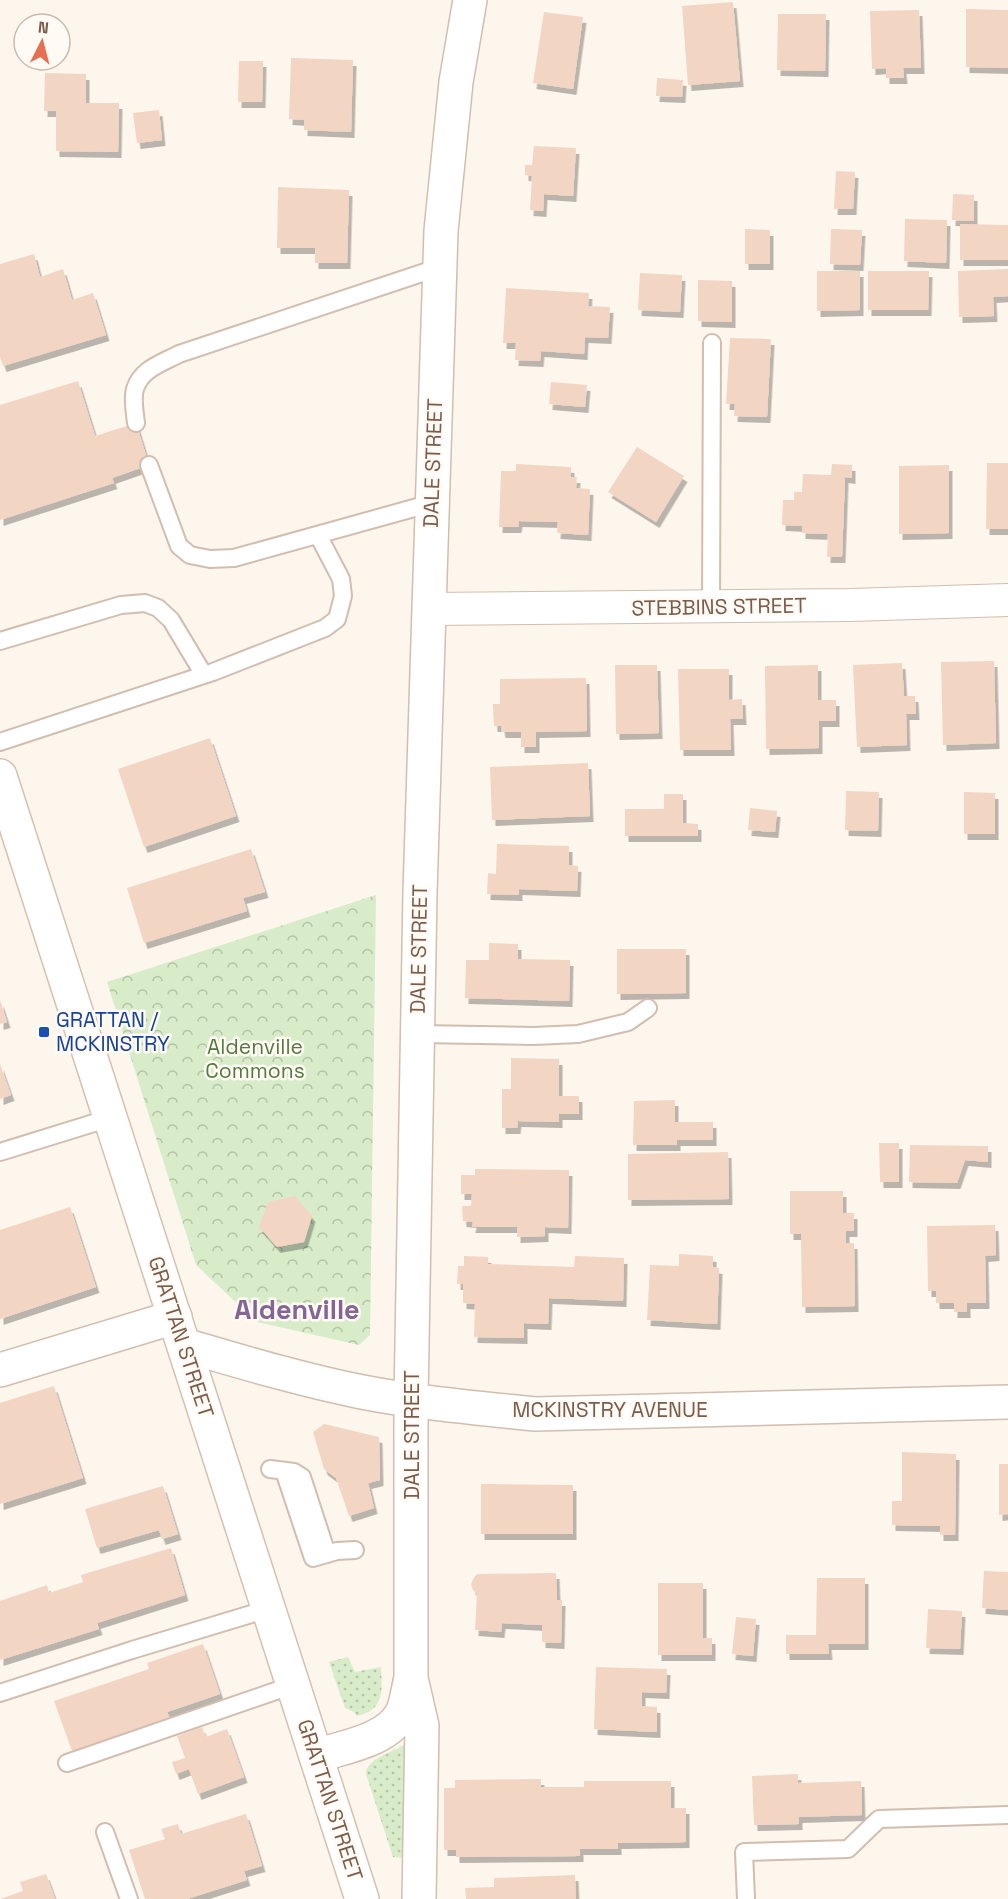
<svg xmlns="http://www.w3.org/2000/svg" width="1008" height="1899" viewBox="0 0 1008 1899" font-family="'Space Grotesk',sans-serif">
<defs>
<pattern id="grass-dots" width="8" height="8" patternUnits="userSpaceOnUse" patternTransform="scale(1.5)"><rect width="8" height="8" fill="#d8ecc9"/><path d="M2 2h.1M6 6h.1" fill="none" stroke="#b4c2a5" stroke-width="1.8" stroke-linecap="round"/></pattern>
<pattern id="park-crowns" width="20" height="18" patternUnits="userSpaceOnUse" patternTransform="scale(1.5)"><rect width="20" height="18" fill="#d8ecc9"/><path d="M2 6a3 3 0 1 1 6 0M12 15a3 3 0 1 1 6 0" fill="none" stroke="#b4c2a5"/></pattern>
<filter id="shadow"><feDropShadow dx="3.5" dy="6" stdDeviation="0" flood-color="#0004"/></filter>
</defs>
<rect width="100%" height="100%" fill="#fdf6ec"/>
<path fill="url(#grass-dots)" d="M 348,1657 L 355,1672 L 381,1667 C 382,1691 385,1710 357,1716 L 354,1712 L 345,1708 L 329,1662 Z
M 403,1745 L 407,1746 L 405,1858 L 393,1857 L 366,1774 C 366,1759 391,1753 403,1745 Z"/>
<path fill="url(#park-crowns)" d="M 376,895 L 370,1335 L 359,1345 L 257,1322 L 196,1265 L 107,982 Z"/>
<path fill="#f3d5c3" filter="url(#shadow)" d="M 733,2 L 740,81 L 688,85 L 682,6 Z
M 966,9 L 1008,10 L 1008,68 L 966,67 Z
M 919,10 L 921,68 L 903,68 L 904,78 L 886,78 L 886,68 L 872,69 L 870,11 Z
M 544,12 L 583,17 L 573,89 L 533,83 Z
M 778,14 L 826,14 L 825,71 L 777,70 Z
M 291,58 L 353,60 L 351,132 L 304,130 L 304,120 L 289,119 Z
M 239,61 L 263,61 L 262,102 L 238,102 Z
M 45,73 L 86,74 L 86,103 L 119,103 L 118,152 L 56,151 L 56,111 L 44,111 Z
M 657,78 L 683,80 L 682,97 L 656,96 Z
M 159,110 L 162,140 L 137,143 L 133,113 Z
M 534,146 L 576,148 L 573,196 L 544,194 L 543,211 L 530,210 L 532,176 L 525,175 L 525,165 L 532,165 Z
M 836,171 L 855,172 L 853,209 L 834,209 Z
M 278,187 L 349,190 L 347,263 L 315,263 L 315,248 L 277,248 Z
M 953,194 L 974,195 L 974,221 L 952,220 Z
M 905,219 L 947,220 L 946,263 L 904,261 Z
M 960,224 L 1008,225 L 1008,260 L 960,260 Z
M 745,229 L 770,230 L 770,264 L 745,264 Z
M 831,229 L 862,230 L 860,265 L 830,264 Z
M 34,254 L 40,277 L 63,269 L 72,300 L 93,293 L 106,335 L 3,366 L 0,357 L 0,264 Z
M 1008,269 L 1008,296 L 993,297 L 994,316 L 959,317 L 958,271 Z
M 817,271 L 860,271 L 860,310 L 817,311 Z
M 868,271 L 929,271 L 928,310 L 868,310 Z
M 640,273 L 682,275 L 680,312 L 638,310 Z
M 698,280 L 732,281 L 732,322 L 698,321 Z
M 506,288 L 589,293 L 588,306 L 610,307 L 608,338 L 585,337 L 584,354 L 541,351 L 540,361 L 515,360 L 516,343 L 503,343 Z
M 730,338 L 771,339 L 767,417 L 734,416 L 735,404 L 726,404 Z
M 78,381 L 95,436 L 136,423 L 149,465 L 112,478 L 114,483 L 0,520 L 0,405 Z
M 551,382 L 587,385 L 585,407 L 549,404 Z
M 637,447 L 684,476 L 656,522 L 608,492 Z
M 987,463 L 1008,463 L 1008,529 L 986,529 Z
M 516,464 L 571,467 L 571,477 L 577,477 L 576,488 L 590,489 L 588,535 L 557,533 L 558,522 L 519,521 L 518,527 L 499,527 L 501,471 L 516,471 Z
M 832,464 L 852,465 L 852,478 L 845,477 L 842,557 L 827,557 L 828,534 L 802,533 L 802,526 L 782,525 L 783,500 L 794,500 L 794,492 L 802,492 L 803,474 L 831,475 Z
M 949,465 L 949,533 L 899,534 L 899,466 Z
M 994,661 L 996,743 L 943,745 L 941,662 Z
M 902,663 L 904,696 L 915,696 L 916,714 L 906,714 L 907,745 L 857,747 L 853,665 Z
M 615,665 L 657,665 L 659,733 L 616,734 Z
M 818,665 L 818,700 L 836,700 L 836,721 L 819,721 L 819,748 L 766,749 L 765,666 Z
M 678,669 L 729,669 L 729,700 L 742,699 L 743,719 L 730,719 L 731,750 L 680,750 Z
M 586,678 L 587,731 L 536,732 L 536,747 L 521,747 L 521,732 L 502,732 L 501,726 L 494,726 L 493,704 L 500,704 L 500,679 Z
M 210,738 L 236,816 L 144,847 L 118,769 Z
M 588,763 L 590,816 L 492,820 L 490,767 Z
M 846,791 L 879,792 L 878,831 L 845,830 Z
M 964,792 L 995,793 L 995,834 L 964,834 Z
M 664,794 L 683,794 L 683,823 L 698,824 L 698,836 L 625,836 L 625,809 L 664,809 Z
M 750,808 L 777,811 L 775,832 L 748,830 Z
M 497,844 L 569,846 L 569,865 L 578,866 L 577,891 L 519,889 L 519,895 L 487,894 L 488,873 L 496,874 Z
M 251,849 L 265,892 L 243,898 L 247,911 L 144,943 L 127,888 Z
M 489,943 L 518,944 L 518,959 L 570,960 L 569,1001 L 465,998 L 466,960 L 489,960 Z
M 617,949 L 686,949 L 686,993 L 617,994 Z
M 0,1000 L 7,1022 L 0,1024 Z
M 511,1058 L 559,1059 L 559,1096 L 579,1096 L 579,1114 L 559,1114 L 559,1122 L 518,1121 L 517,1128 L 502,1128 L 502,1089 L 511,1089 Z
M 0,1064 L 11,1095 L 0,1099 Z
M 675,1100 L 675,1122 L 713,1122 L 713,1140 L 677,1140 L 677,1145 L 633,1145 L 634,1101 Z
M 879,1143 L 899,1143 L 899,1182 L 880,1182 Z
M 910,1145 L 988,1146 L 988,1162 L 965,1160 L 957,1183 L 909,1182 Z
M 728,1152 L 729,1199 L 628,1200 L 628,1154 Z
M 475,1169 L 569,1170 L 568,1228 L 545,1227 L 545,1236 L 517,1237 L 517,1227 L 472,1227 L 473,1222 L 463,1221 L 462,1206 L 471,1206 L 472,1194 L 461,1194 L 461,1175 L 475,1175 Z
M 790,1191 L 843,1191 L 843,1213 L 854,1213 L 854,1231 L 846,1231 L 846,1243 L 854,1243 L 855,1306 L 802,1307 L 801,1234 L 790,1234 Z
M 295,1196 L 312,1216 L 304,1242 L 277,1247 L 259,1227 L 268,1202 Z
M 70,1207 L 96,1287 L 0,1319 L 0,1230 Z
M 995,1225 L 996,1255 L 985,1256 L 986,1303 L 967,1303 L 967,1312 L 954,1312 L 954,1303 L 936,1303 L 936,1291 L 928,1291 L 927,1226 Z
M 679,1254 L 713,1256 L 713,1267 L 719,1268 L 717,1324 L 647,1320 L 650,1265 L 679,1266 Z
M 464,1256 L 488,1257 L 488,1264 L 574,1267 L 575,1256 L 624,1258 L 623,1301 L 549,1298 L 548,1324 L 524,1323 L 524,1338 L 474,1337 L 475,1304 L 463,1303 L 463,1284 L 457,1284 L 458,1266 L 464,1266 Z
M 54,1386 L 83,1478 L 0,1504 L 0,1403 Z
M 324,1424 L 379,1437 L 380,1480 L 368,1483 L 374,1508 L 349,1516 L 336,1478 L 324,1469 L 313,1432 Z
M 902,1452 L 956,1454 L 955,1535 L 940,1535 L 940,1526 L 892,1525 L 892,1501 L 902,1501 Z
M 999,1464 L 1008,1464 L 1008,1514 L 999,1515 Z
M 481,1484 L 573,1485 L 573,1534 L 481,1534 Z
M 163,1486 L 178,1534 L 162,1539 L 159,1530 L 97,1548 L 85,1509 Z
M 171,1548 L 185,1595 L 97,1623 L 99,1629 L 0,1660 L 0,1601 L 47,1585 L 49,1593 L 83,1582 L 81,1575 Z
M 984,1571 L 1008,1572 L 1008,1610 L 982,1608 Z
M 556,1573 L 557,1600 L 562,1600 L 561,1643 L 542,1642 L 542,1625 L 502,1623 L 501,1632 L 475,1630 L 477,1593 L 473,1590 L 471,1584 L 475,1576 L 478,1574 Z
M 817,1578 L 865,1578 L 865,1644 L 828,1644 L 829,1654 L 786,1654 L 786,1635 L 816,1635 Z
M 658,1583 L 703,1583 L 703,1638 L 712,1638 L 712,1655 L 658,1655 Z
M 928,1609 L 962,1611 L 960,1649 L 926,1648 Z
M 736,1617 L 756,1619 L 753,1656 L 732,1654 Z
M 203,1644 L 220,1694 L 167,1712 L 170,1718 L 72,1751 L 54,1701 L 149,1669 L 147,1663 Z
M 596,1667 L 667,1669 L 666,1693 L 642,1692 L 642,1706 L 657,1707 L 657,1732 L 594,1729 Z
M 202,1727 L 206,1737 L 227,1729 L 244,1777 L 198,1794 L 189,1769 L 176,1774 L 172,1762 L 185,1758 L 177,1736 Z
M 798,1774 L 798,1783 L 861,1781 L 862,1815 L 799,1817 L 799,1824 L 754,1825 L 752,1776 Z
M 541,1779 L 541,1787 L 584,1787 L 584,1781 L 671,1781 L 671,1808 L 686,1808 L 686,1842 L 618,1843 L 618,1849 L 580,1849 L 580,1856 L 456,1857 L 456,1850 L 444,1850 L 444,1788 L 455,1788 L 455,1780 Z
M 246,1814 L 262,1866 L 244,1871 L 247,1880 L 187,1899 L 145,1899 L 129,1850 L 165,1839 L 161,1829 L 178,1824 L 181,1834 Z
M 46,1874 L 55,1899 L 0,1899 L 23,1891 L 20,1882 Z
M 575,1875 L 576,1899 L 466,1899 L 465,1888 L 494,1887 L 494,1878 Z"/>
<g fill="none" stroke-linecap="round" stroke-linejoin="round">
<defs>
<path id="service" d="M 136,423 C 135,413 132,399 135,389 C 141,369 162,363 179,354 L 440,267
M 149,465 L 179,546 L 190,555 L 210,559 L 234,558 L 432,503
M 711,607 L 712,343
M 0,641 L 121,605 L 145,603 L 158,608 L 171,620 L 204,675
M 0,742 L 213,672 L 325,628 L 337,619 L 343,596 L 341,579 L 318,535
M 418,1034 L 534,1036 L 578,1034 L 628,1022 L 648,1008
M 0,1152 L 110,1118
M 270,1469 L 294,1472 L 302,1477 L 327,1554
M 284,1471 L 313,1558 L 337,1551 L 355,1550
M 0,1693 L 132,1650 L 268,1609
M 67,1763 L 293,1685
M 105,1832 L 129,1899
M 746,1899 L 744,1852 L 848,1849 L 879,1819 L 1008,1815"/>
<path id="minor" d="M 429,609 L 851,605 L 1008,600"/>
<path id="tertiary" d="M 184,1345 C 242,1362 302,1380 362,1392 C 419,1403 477,1408 535,1414 L 1008,1402
M 0,1370 L 175,1317
M 316,1756 C 343,1747 389,1741 403,1711 C 407,1701 408,1689 411,1678
M 419,1899 L 422,1726 L 411,1678 L 411,1400 L 420,893 L 441,231 L 456,82 L 470,0"/>
<path id="secondary" d="M 0,776 L 362,1899"/>
</defs>
<use href="#service" stroke="#d1beb0" stroke-width="20"/>
<use href="#minor" stroke="#d1beb0" stroke-width="34"/>
<use href="#tertiary" stroke="#d1beb0" stroke-width="36"/>
<use href="#secondary" stroke="#d6c0b0" stroke-width="36"/>
<use href="#service" stroke="#fff" stroke-width="16"/>
<use href="#minor" stroke="#fff" stroke-width="32"/>
<use href="#tertiary" stroke="#fff" stroke-width="33"/>
<use href="#secondary" stroke="#fff" stroke-width="33"/>
</g>
<rect fill="#1a4fb4" stroke="#fffaf3" stroke-width="2" x="38" y="1026" width="12" height="12" rx="3"/>
<g text-anchor="middle" stroke-width="5" stroke-linejoin="round" paint-order="stroke">
<g font-size="21" fill="#7a5c4d" stroke="#fffaf3">
<text transform="translate(433 463) rotate(-88)" y="7">DALE STREET</text>
<text transform="translate(719 607) rotate(-1)" y="7">STEBBINS STREET</text>
<text transform="translate(419 949) rotate(-89)" y="7">DALE STREET</text>
<text transform="translate(181 1337) rotate(72)" y="7">GRATTAN STREET</text>
<text x="610" y="1417">MCKINSTRY AVENUE</text>
<text transform="translate(412 1435) rotate(-90)" y="7">DALE STREET</text>
<text transform="translate(330 1800) rotate(72)" y="7">GRATTAN STREET</text>
</g>
<g font-size="21" fill="#164399" stroke="#fffaf3" text-anchor="start">
<text x="56" y="1027">GRATTAN /<tspan x="56" dy="24">MCKINSTRY</tspan></text>
</g>
<g font-size="21" fill="#537a41" stroke="#fffaf3">
<text x="255" y="1054">Aldenville<tspan x="255" dy="24">Commons</tspan></text>
</g>
<g font-size="27" font-weight="bold" fill="#846695" stroke="#fffaf3">
<text x="297" y="1319">Aldenville</text>
</g>
</g>
<g transform="translate(42 42) rotate(6)"><circle r="28" fill="#fffaf3" stroke="#cabbb1" stroke-width="1.5"/>
<path d="M0-4.5L10 22L0 15L-10 22Z" fill="#e76f51"/>
<text y="-9" font-size="16" font-weight="bold" text-anchor="middle" fill="#7a5c4d">N</text>
</g>
</svg>
